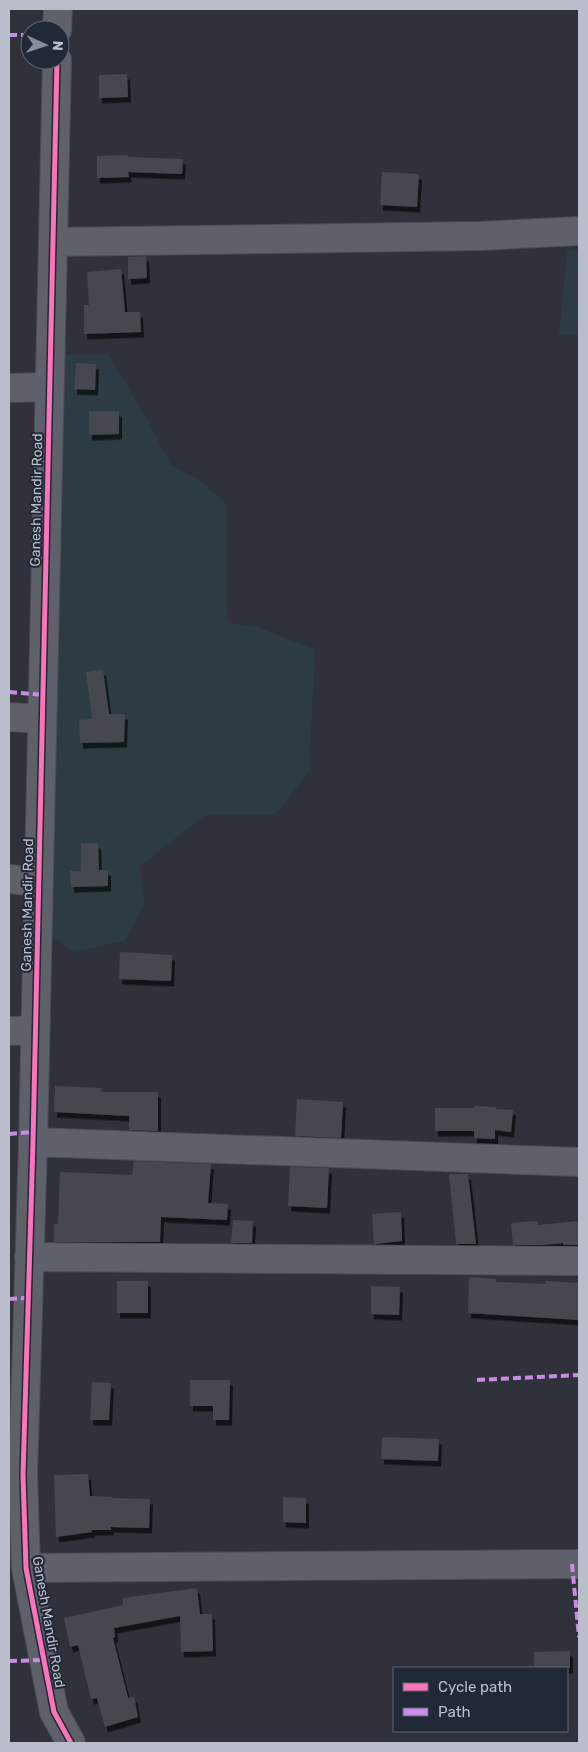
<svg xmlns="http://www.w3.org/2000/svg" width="588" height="1752" viewBox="0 0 588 1752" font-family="Rubik,sans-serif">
<defs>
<filter id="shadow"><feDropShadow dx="3" dy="5.5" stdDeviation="0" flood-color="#0009"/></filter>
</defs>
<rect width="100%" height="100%" fill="#2f323b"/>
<path fill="#2c3c42" d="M 579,250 L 579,335 L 559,335 L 567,251 Z
M 63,355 L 109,355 L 148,421 L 171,465 L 199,480 L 226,503 L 226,606 L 229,623 L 258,627 L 315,650 L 309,772 L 275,815 L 205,815 L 140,866 L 145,904 L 124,941 L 75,952 L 50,935 Z"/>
<path fill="#454850" filter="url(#shadow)" d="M 127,74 L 128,97 L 99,98 L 99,75 Z
M 128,155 L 128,157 L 183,159 L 182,174 L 128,172 L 129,177 L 97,178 L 97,156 Z
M 382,172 L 419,174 L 417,207 L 380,205 Z
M 146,256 L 147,278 L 128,279 L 128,257 Z
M 121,269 L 125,312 L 140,312 L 141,332 L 84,334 L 84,305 L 89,305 L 87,272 Z
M 76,363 L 96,364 L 95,390 L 74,389 Z
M 89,411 L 119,411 L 119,434 L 89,435 Z
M 103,670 L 109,714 L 125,714 L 124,742 L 80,743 L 79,720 L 92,719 L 86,672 Z
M 81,843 L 98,843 L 99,870 L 108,870 L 108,886 L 71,887 L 70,871 L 81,871 Z
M 120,952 L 172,955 L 171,981 L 119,979 Z
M 55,1086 L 102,1088 L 101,1092 L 158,1092 L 158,1131 L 129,1130 L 129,1116 L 54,1112 Z
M 297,1099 L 343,1102 L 341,1138 L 295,1136 Z
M 474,1106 L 496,1107 L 496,1109 L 513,1110 L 511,1132 L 495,1130 L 495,1139 L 474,1138 L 474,1131 L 435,1131 L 435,1108 L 474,1108 Z
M 134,1161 L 211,1164 L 208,1203 L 228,1204 L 227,1220 L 161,1217 L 160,1242 L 54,1242 L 54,1224 L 58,1224 L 60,1172 L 132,1175 Z
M 290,1167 L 329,1168 L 327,1208 L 288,1206 Z
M 449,1174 L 468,1174 L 476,1244 L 456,1244 Z
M 401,1212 L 402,1241 L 374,1244 L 372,1214 Z
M 233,1220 L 253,1221 L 252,1243 L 231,1243 Z
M 538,1221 L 538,1225 L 579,1221 L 579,1245 L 563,1245 L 563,1243 L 542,1245 L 513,1245 L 511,1223 Z
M 469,1277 L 496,1279 L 496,1282 L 545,1284 L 545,1281 L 579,1283 L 579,1320 L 468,1313 Z
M 117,1281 L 148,1281 L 148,1313 L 117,1313 Z
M 371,1286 L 400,1287 L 399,1315 L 371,1314 Z
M 190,1380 L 230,1380 L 229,1420 L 213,1420 L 213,1406 L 190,1406 Z
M 92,1382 L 111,1383 L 109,1420 L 90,1420 Z
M 382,1437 L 439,1439 L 438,1461 L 381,1459 Z
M 88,1474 L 90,1496 L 112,1497 L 112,1498 L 150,1499 L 149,1528 L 111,1527 L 111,1530 L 92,1530 L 92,1532 L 56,1537 L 54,1475 Z
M 283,1497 L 306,1498 L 306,1523 L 283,1522 Z
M 197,1588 L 200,1614 L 212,1614 L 213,1651 L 181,1652 L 180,1616 L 114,1628 L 115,1637 L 113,1638 L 128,1698 L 134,1697 L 138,1717 L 105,1727 L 97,1698 L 91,1699 L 78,1645 L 70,1647 L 64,1618 L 123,1605 L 123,1598 Z
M 570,1651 L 570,1668 L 534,1668 L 534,1652 Z"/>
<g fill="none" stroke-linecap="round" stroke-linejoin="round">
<defs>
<path id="minor" d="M 57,30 L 58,9
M 57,60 L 33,1142 L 23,1475 L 26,1568 L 54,1712 L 71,1743
M 53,242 L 479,236 L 579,231
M 9,388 L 49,387
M 9,717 L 42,719
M 9,879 L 38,882
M 9,1031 L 35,1030
M 33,1142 L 579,1162
M 29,1257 L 579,1261
M 26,1568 L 579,1564"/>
</defs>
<use href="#minor" stroke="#4b4d54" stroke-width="30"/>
<use href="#minor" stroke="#5e6169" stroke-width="28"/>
<path stroke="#ca8be6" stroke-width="4" stroke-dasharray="8 4" stroke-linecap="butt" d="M 9,35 L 30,35
M 9,692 L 43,695
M 9,1134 L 33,1132
M 9,1299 L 28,1298
M 477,1380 L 579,1375
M 572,1564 L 579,1637
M 9,1661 L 44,1660"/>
<defs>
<path id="cycleway" d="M 57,60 L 33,1142 L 23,1475 L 26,1568 L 54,1712 L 71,1743"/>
</defs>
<use href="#cycleway" stroke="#212836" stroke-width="8"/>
<use href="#cycleway" stroke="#fb73b8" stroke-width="5"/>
</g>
<g text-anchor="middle" stroke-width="4" stroke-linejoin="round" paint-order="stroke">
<g font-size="14" fill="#babecb" stroke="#212836">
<text transform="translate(36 500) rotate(-89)" y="5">Ganesh Mandir Road</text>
<text transform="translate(27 905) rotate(-89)" y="5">Ganesh Mandir Road</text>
<text transform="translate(49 1622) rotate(80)" y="5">Ganesh Mandir Road</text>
</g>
</g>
<rect width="588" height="1752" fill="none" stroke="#babecb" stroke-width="20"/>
<rect x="393" y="1667" width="175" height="65" fill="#212836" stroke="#5e6472"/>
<rect x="403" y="1683" width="25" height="8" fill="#fb73b8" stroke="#5e6472"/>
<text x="438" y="1692" font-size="15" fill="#babecb">Cycle path</text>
<rect x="403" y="1708" width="25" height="8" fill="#ca8be6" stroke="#5e6472"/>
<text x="438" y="1717" font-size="15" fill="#babecb">Path</text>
<g transform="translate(45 45) rotate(93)"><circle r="24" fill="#212836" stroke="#5e6472"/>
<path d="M0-4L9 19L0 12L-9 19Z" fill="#898d99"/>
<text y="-8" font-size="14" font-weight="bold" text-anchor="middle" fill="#babecb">N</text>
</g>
</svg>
